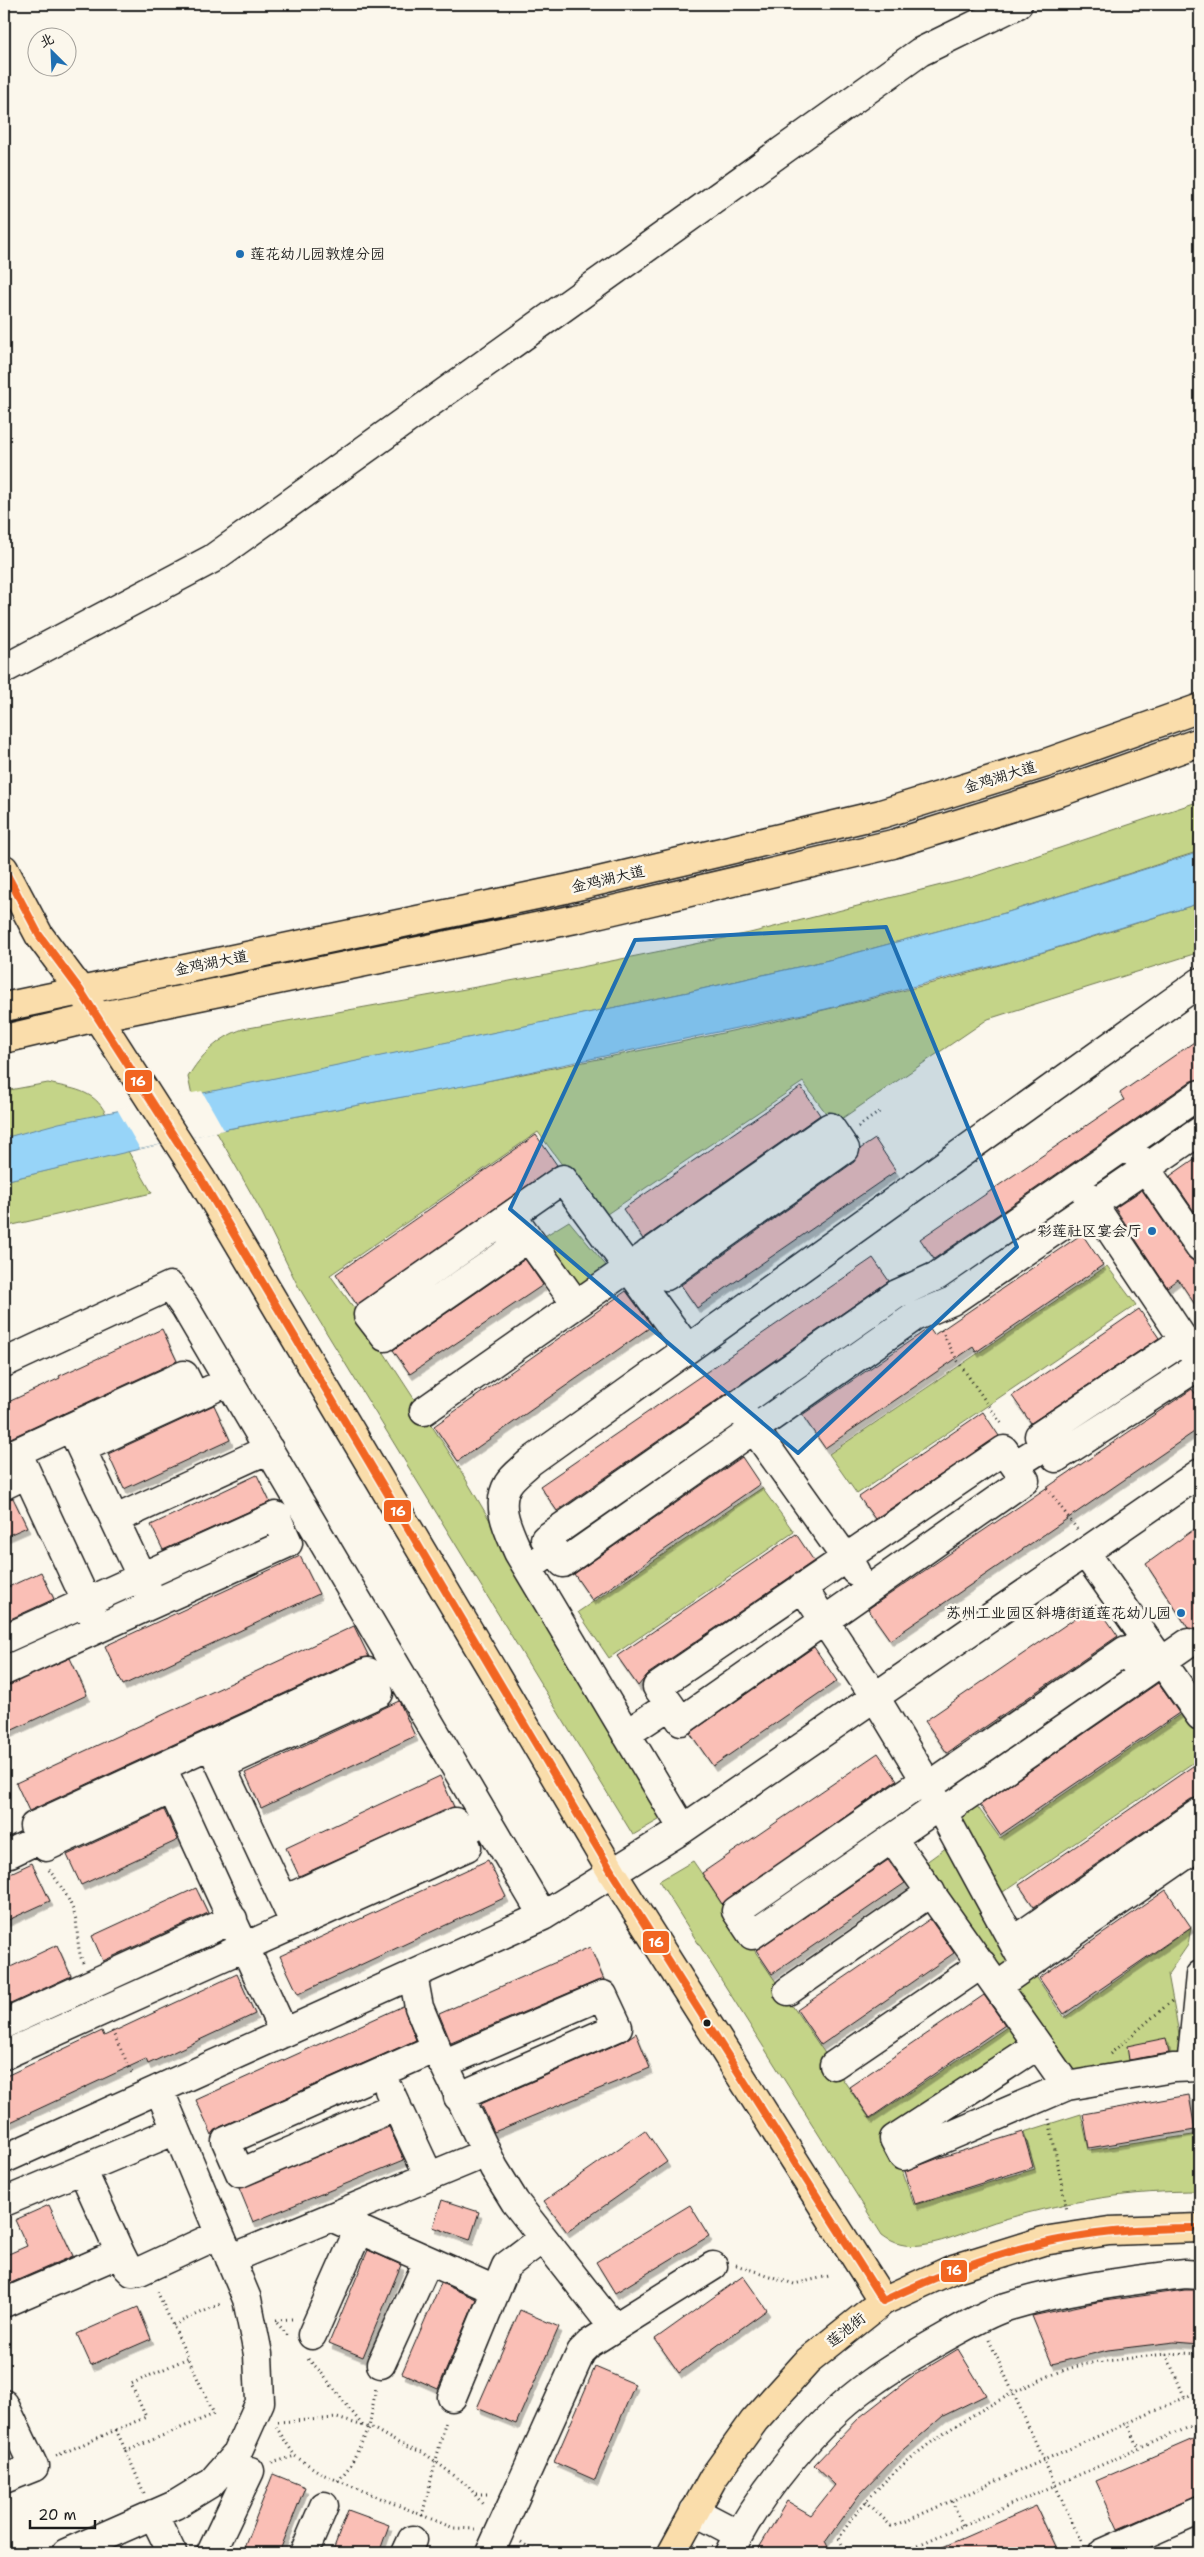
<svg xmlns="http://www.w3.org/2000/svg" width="1204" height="2557" viewBox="0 0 1204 2557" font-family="'Shantell Sans','LXGW WenKai TC',sans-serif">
<defs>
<filter id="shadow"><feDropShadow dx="3" dy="5.5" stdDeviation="0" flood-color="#0004"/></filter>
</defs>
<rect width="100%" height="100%" fill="#fbf7ec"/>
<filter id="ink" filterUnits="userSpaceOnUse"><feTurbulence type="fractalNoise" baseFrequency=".02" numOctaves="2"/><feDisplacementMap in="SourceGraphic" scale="10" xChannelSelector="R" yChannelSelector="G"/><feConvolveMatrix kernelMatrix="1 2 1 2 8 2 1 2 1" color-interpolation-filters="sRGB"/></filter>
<g filter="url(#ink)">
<path fill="#c4d488" stroke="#707852" d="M 1200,801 L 1200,851 L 1005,913 L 833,959 L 693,991 L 192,1096 L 188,1077 C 200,1056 219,1037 243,1029 L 532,977 L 750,933 L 973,877 Z
M 1200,903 L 1200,952 L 988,1019 L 834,1124 L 803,1082 L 601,1218 L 538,1132 L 330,1275 L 362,1319 L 458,1466 L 664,1817 L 633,1835 L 298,1286 L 260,1209 L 216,1131 C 462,1086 710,1042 952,978 C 1036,956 1118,929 1200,903 Z
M 48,1083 C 71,1089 94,1089 106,1114 L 4,1138 L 4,1091 Z
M 128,1151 L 152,1193 L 4,1227 L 4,1181 Z
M 569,1221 L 613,1274 L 583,1293 L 543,1237 Z
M 1107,1266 L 1136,1305 L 857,1494 L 829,1454 Z
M 762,1488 L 794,1532 L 609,1658 L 578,1612 Z
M 1185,1711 L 1200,1734 L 1200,1758 L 997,1896 L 950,1817 L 974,1802 L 1000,1838 Z
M 954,1842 L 1021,1964 L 996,1980 L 918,1868 Z
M 693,1861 L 870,2119 L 1016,2021 L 1033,2046 L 891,2138 L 914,2205 L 1035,2169 L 1024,2132 L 1081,2114 L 1089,2150 L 1200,2134 L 1200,2191 C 1129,2191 1073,2200 1005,2219 C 978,2226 948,2242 921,2245 C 905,2247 894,2244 882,2235 L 659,1881 Z
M 1191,1927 L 1188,1945 L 1168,1974 L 1184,2061 L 1068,2081 L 1002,1988 L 1031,1969 L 1064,2018 Z"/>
<path fill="#97d4f8" stroke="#668aa0" d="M 1200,852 L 1200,903 L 1020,959 L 826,1009 L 463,1086 L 216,1131 L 4,1181 L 4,1138 L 59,1123 L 693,991 L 833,959 L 1005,913 Z"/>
<path fill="#fbf7ec" d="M 202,1091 L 224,1130 L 140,1149 L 117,1109 Z"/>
<path fill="#fabfb6" stroke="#1c1c1c" filter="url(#shadow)" d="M 1200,1038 L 1200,1079 L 1191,1081 L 934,1259 L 920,1239 L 1124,1100 L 1120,1093 Z
M 801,1087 L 820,1115 L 643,1239 L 623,1209 Z
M 536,1135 L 557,1165 L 357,1305 L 336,1274 Z
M 875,1139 L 896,1171 L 697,1308 L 681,1285 L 854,1162 L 860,1149 Z
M 1200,1155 L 1200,1207 L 1194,1211 L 1170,1176 Z
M 1142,1190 L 1187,1256 L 1200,1267 L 1200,1312 L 1178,1279 L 1167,1287 L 1115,1208 Z
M 1082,1234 L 1103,1265 L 976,1352 L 973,1347 L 825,1448 L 802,1415 L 929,1328 L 934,1335 Z
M 873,1258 L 889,1281 L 557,1511 L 540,1486 Z
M 525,1259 L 543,1285 L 410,1374 L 393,1350 Z
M 626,1291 L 652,1326 L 458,1461 L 434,1426 Z
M 1139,1309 L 1159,1338 L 1031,1423 L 1012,1396 Z
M 162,1329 L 177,1361 L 4,1441 L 4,1404 L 60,1378 L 59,1376 Z
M 1192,1389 L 1200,1400 L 1200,1428 L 890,1640 L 868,1609 Z
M 214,1405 L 230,1440 L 124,1489 L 108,1454 Z
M 983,1412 L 999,1436 L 875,1519 L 859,1497 Z
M 742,1457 L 760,1484 L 592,1600 L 574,1574 Z
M 257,1475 L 270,1502 L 163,1550 L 151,1525 Z
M 13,1498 L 27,1527 L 4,1537 L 4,1500 Z
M 1200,1525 L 1200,1634 L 1188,1628 L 1146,1564 Z
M 796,1534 L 814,1561 L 648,1674 L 638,1686 L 617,1656 Z
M 300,1556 L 319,1594 L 123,1685 L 105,1646 Z
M 41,1572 L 54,1599 L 4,1622 L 4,1589 Z
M 1096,1604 L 1118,1636 L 947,1753 L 925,1721 Z
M 354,1626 L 369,1657 L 361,1658 L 29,1811 L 16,1783 Z
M 814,1647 L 837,1681 L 713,1766 L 690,1733 Z
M 70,1658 L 87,1695 L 4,1734 L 4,1686 Z
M 1158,1683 L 1179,1713 L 1000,1835 L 980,1805 Z
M 399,1701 L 415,1736 L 261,1808 L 245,1773 Z
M 878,1753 L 897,1780 L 722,1904 L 702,1873 Z
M 1193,1766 L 1200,1776 L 1200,1797 L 1191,1799 L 1034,1907 L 1019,1885 Z
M 440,1776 L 454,1807 L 299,1876 L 286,1848 Z
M 164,1810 L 178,1840 L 81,1885 L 67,1855 Z
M 488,1860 L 506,1897 L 298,1994 L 280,1956 Z
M 888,1860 L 905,1883 L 772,1974 L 756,1950 Z
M 32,1863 L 50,1901 L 4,1922 L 4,1876 Z
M 196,1888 L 208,1913 L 103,1961 L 92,1936 Z
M 1166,1890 L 1191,1927 L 1064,2014 L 1039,1978 Z
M 930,1919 L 954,1953 L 821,2045 L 797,2010 Z
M 57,1945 L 71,1976 L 4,2007 L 4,1970 Z
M 590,1947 L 604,1980 L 597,1981 L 451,2043 L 439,2014 Z
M 237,1974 L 255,2014 L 148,2064 L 146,2059 L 4,2125 L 4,2077 L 102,2031 L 104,2036 Z
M 984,1995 L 1005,2025 L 870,2118 L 849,2087 Z
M 403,2006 L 416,2040 L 220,2127 L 212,2135 L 196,2100 Z
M 636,2033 L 650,2068 L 494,2132 L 481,2104 L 624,2041 Z
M 1166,2038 L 1169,2053 L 1129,2060 L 1127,2046 Z
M 1189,2095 L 1195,2130 L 1089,2148 L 1083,2114 Z
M 389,2127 L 404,2160 L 253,2222 L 239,2188 Z
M 645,2130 L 667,2162 L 567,2232 L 544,2201 Z
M 1023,2132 L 1033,2167 L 915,2204 L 905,2171 L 939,2158 Z
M 442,2200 L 479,2212 L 470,2240 L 433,2227 Z
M 49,2205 L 73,2256 L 4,2286 L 4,2256 L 27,2246 L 15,2220 Z
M 690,2205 L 709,2236 L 615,2293 L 596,2262 Z
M 368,2250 L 401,2265 L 363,2357 L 329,2343 Z
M 743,2276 L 767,2310 L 679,2373 L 655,2339 Z
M 441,2283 L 476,2299 L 438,2389 L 402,2373 Z
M 1185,2290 L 1200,2290 L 1200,2344 L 1174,2342 L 1108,2350 L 1052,2364 L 1032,2316 L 1097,2302 Z
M 138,2307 L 151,2339 L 91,2365 L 77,2334 Z
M 520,2310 L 559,2327 L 516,2424 L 477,2408 Z
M 958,2349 L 986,2395 L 943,2416 L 898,2455 L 859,2495 L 826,2541 L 832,2553 L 756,2553 L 787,2501 L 811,2515 L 835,2485 L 814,2465 L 860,2417 L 910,2378 Z
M 595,2367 L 635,2384 L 595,2480 L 554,2462 Z
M 1200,2436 L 1200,2494 L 1118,2529 L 1096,2481 Z
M 273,2474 L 305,2487 L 279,2553 L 242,2553 Z
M 1036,2506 L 1058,2553 L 929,2553 Z
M 348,2510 L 389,2525 L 379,2553 L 332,2553 Z"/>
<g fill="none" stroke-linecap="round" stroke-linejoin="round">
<defs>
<path id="minor" d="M 4,669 L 212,559 L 920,52 L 1018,4
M 1135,1153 L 1200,1247
M 1083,1189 L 1200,1364
M 514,1218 L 576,1304
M 502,1222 L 518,1245 L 385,1337 L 368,1315 L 563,1179 L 688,1349
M 4,1363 L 170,1286 L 185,1307 L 543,1916 L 683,1829 L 518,1552 C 509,1531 495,1506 508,1484 C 513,1476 523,1469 530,1462 L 1200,982
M 424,1411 L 830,1127 L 845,1149 L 666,1276 L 649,1253
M 744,1415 L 855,1571
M 71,1427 L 149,1593
M 1047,1445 L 1056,1458 L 1200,1365
M 83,1448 L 212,1389
M 17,1452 L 94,1618
M 4,1458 L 184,1375 L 195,1397
M 1015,1465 L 1047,1445 L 1039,1436 L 1184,1340
M 4,1485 L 27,1474
M 116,1519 L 269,1449
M 554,1550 L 545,1539 L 897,1294 L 937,1276 L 1200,1094
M 1085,1552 L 1200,1716
M 528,1568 L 554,1550 L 563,1563 L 914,1317 L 952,1301 L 1200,1131
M 802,1587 L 875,1697 L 925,1780 L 1026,1966
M 4,1639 L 276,1516 L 288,1543 L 4,1671
M 626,1734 L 670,1705 L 657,1687 L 1004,1450 L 1025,1480 L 681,1721 L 670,1705
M 211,1745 L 292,1918
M 221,1765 L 379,1693 L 372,1681
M 162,1767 L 284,2033
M 925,1780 L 736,1911 L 752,1935 L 939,1806
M 929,1786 L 1126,1650 L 1142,1675 L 1188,1643
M 942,1813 L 1142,1675
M 683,1829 L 1200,1473
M 41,1838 L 46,1847 L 172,1789
M 892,1838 L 1067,2086 L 903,2156 L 894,2139 L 1038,2045
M 10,1853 L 41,1838 L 34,1826 L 368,1672 L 372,1681 L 397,1668
M 284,1900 L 455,1822 L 461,1834
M 1013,1941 L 1200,1812
M 413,1975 L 419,2007 L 436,2048 L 494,2168 L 515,2202 L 614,2328
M 1010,1977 L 1200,1845
M 788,1991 L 931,1892
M 4,2024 L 233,1919
M 4,2055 L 467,1847 L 461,1834 L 486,1819
M 443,2064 L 603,1995 L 618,2027 L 458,2097
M 834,2065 L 982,1964
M 1191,2067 L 1200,1975
M 1067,2086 L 1173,2068 L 1200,2067
M 389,2090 L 429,2176
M 397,2106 L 240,2173 L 226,2141 L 436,2048
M 4,2159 L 543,1916
M 71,2174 L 176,2130
M 4,2202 L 71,2174 L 79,2174 L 86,2178 L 120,2253
M 331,2217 L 495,2290
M 230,2259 L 486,2153
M 4,2303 L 120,2253 L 127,2267 L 132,2272 L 140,2271 L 220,2234
M 312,2335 L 359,2229
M 381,2364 L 428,2261
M 452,2397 L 506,2266 L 543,2238
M 4,2404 L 34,2467 L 4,2479
M 694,2511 L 738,2534
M 153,2514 L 172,2553
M 66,2553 L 175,2505 L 211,2483 L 237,2453 L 260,2402 L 258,2354 L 247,2299 L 159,2089
M 211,2553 L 250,2471
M 304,2553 L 324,2506
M 406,2553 L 412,2540
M 490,2553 L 581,2352 L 590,2343 L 713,2266
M 729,2553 C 759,2493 815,2423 871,2383 C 893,2367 917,2353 942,2339 C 962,2328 983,2315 1006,2307 C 1064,2289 1124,2281 1185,2274 L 1200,2275
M 1103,2553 L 1200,2510"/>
<path id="major" d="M 4,869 L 39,935 L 80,990 L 200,1177 L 613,1874 L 883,2301
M 4,1007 L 565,889 L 881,814 L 1046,763 L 1200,708
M 4,1039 L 97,1017 L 575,919 L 893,844 L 1060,792 L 1200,742
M 672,2553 L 713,2478 L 754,2421 L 808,2361 L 883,2301 L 953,2269 L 1043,2241 L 1109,2231 L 1200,2228"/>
</defs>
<use href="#minor" stroke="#1c1c1c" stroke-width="31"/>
<use href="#major" stroke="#1c1c1c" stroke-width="31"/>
<path stroke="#1c1c1c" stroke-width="3" stroke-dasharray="1 4" stroke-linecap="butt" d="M 858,1127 L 882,1110
M 941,1330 L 957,1360 L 1003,1426
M 1047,1488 L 1077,1529
M 49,1870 C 60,1884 72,1902 76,1920 C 78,1934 77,1949 83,1963
M 112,2031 L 133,2075
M 1110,2054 L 1174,1999
M 1049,2119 L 1067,2211
M 736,2265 L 794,2284 L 829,2276
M 276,2320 L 292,2319
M 277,2323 L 288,2336
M 173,2325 L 223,2303
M 989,2340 L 1082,2544
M 1166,2354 L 1185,2398
M 308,2359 L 320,2371 L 363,2426
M 278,2422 L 337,2418 L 374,2429 L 400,2444 L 422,2452 L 435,2461 L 469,2487 L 484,2506
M 1127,2422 L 1139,2448
M 276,2427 L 295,2456 L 322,2474 L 446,2525 L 454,2528 L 475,2529
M 116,2430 L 146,2417 L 131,2384 L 188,2358
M 56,2456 L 116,2430 L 126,2451
M 272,2463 L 295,2456
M 338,2481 L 350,2466 L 369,2428 L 376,2387
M 144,2493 L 126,2451 L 214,2414 L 156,2289
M 476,2494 L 490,2494
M 866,2501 L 891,2526 L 906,2521 L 1200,2391
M 952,2501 L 963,2526
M 422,2516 L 446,2420
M 521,2542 L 537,2553
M 846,2553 L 839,2538 C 881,2471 949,2425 1019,2390 C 1040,2380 1064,2368 1087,2364 C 1101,2361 1117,2360 1132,2358 C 1155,2355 1177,2352 1200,2354
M 900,2553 L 1200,2422"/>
<use href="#minor" stroke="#fbf7ec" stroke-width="28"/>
<use href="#major" stroke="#faddab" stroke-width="28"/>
<defs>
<path id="bus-1" d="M 4,869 L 39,935 L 80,990 L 200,1177 L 613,1874 L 883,2301 C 993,2249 1078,2227 1200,2228"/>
</defs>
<use href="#bus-1" stroke="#fbf7ec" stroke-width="11"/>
<use href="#bus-1" stroke="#f26522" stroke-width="8"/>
</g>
</g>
<path fill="#1f6fb2" fill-opacity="0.2" stroke="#1f6fb2" stroke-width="4" stroke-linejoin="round" d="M 886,927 L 1017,1247 L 798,1453 L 510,1209 L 635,940 Z"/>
<g fill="#1f6fb2" stroke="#fbf7ec" stroke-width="2">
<circle cx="240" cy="254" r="5"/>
<circle cx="1152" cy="1231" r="5"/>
<circle cx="1181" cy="1613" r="5"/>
</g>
<circle fill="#1c1c1c" stroke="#fbf7ec" stroke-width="2" cx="707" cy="2023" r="4.5"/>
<g text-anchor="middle" stroke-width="5" stroke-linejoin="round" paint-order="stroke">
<g font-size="15" fill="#1c1c1c" stroke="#fbf7ec" text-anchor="end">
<text x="250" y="259" text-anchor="start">莲花幼儿园敦煌分园</text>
<text x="1142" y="1236">彩莲社区宴会厅</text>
<text x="1171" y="1618">苏州工业园区斜塘街道莲花幼儿园</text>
</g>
<g font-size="15" fill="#1c1c1c" stroke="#fbf7ec">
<text transform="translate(1000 777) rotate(-17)" y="5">金鸡湖大道</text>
<text transform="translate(608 879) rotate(-13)" y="5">金鸡湖大道</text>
<text transform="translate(211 963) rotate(-11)" y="5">金鸡湖大道</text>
<text transform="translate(846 2330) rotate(-39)" y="5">莲池街</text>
</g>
</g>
<g stroke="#fbf7ec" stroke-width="2">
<rect x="124" y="1069" width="29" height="24" rx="5" fill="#f26522"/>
<rect x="383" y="1499" width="29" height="24" rx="5" fill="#f26522"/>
<rect x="642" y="1930" width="28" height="24" rx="5" fill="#f26522"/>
<rect x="940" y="2259" width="28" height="24" rx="5" fill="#f26522"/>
</g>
<g font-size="14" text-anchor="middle" font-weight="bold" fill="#fff">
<text x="138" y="1086">16</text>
<text x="398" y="1516">16</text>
<text x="656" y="1947">16</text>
<text x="954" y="2275">16</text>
</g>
<rect width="1204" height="2557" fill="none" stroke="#fbf7ec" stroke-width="20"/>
<rect x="10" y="10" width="1184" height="2537" fill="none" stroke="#1c1c1c" stroke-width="2" filter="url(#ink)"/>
<g transform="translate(52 52) rotate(336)"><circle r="24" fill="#fbf7ec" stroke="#a29f99"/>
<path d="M0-4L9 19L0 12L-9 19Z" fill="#1f6fb2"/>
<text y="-8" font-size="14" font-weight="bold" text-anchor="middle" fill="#1c1c1c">北</text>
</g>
<path d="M30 2520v8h65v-8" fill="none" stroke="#1c1c1c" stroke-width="2.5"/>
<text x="38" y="2520" font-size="15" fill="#1c1c1c" stroke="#fbf7ec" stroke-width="4" paint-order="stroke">20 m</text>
</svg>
